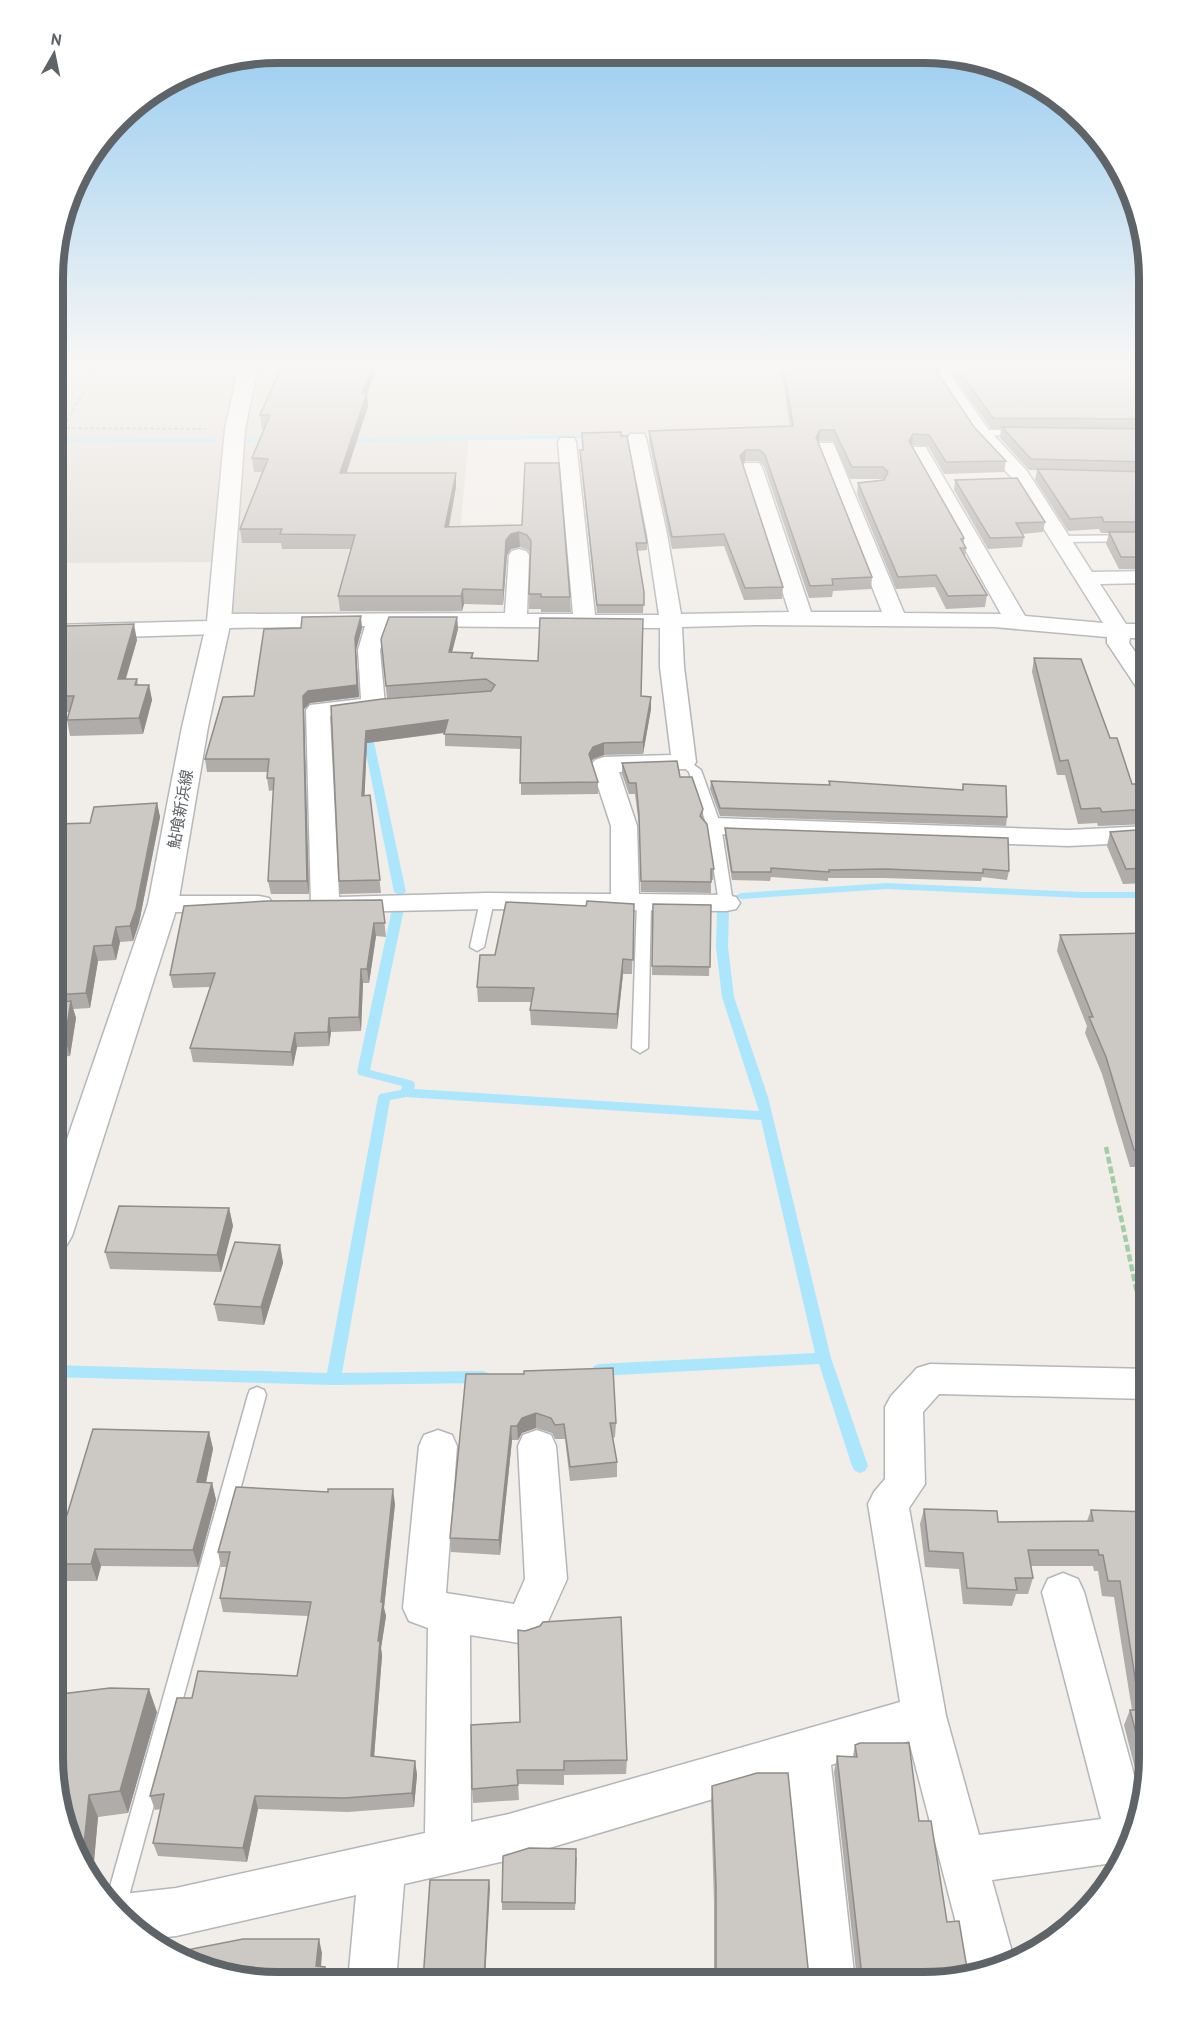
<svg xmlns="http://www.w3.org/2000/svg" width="1202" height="2035" viewBox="0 0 1202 2035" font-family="'PT Sans','Noto Sans JP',sans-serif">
<rect width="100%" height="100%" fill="#f1ede8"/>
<path fill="#e1ddd6" d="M 54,370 L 918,370 L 955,427 L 469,437 L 452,614 L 253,617 L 230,614 L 233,562 L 54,563 Z"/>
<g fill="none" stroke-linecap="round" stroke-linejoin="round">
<path fill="#abe6fd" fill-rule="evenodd" d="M 628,434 L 631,434 L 631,438 L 341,442 L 337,440 L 341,438 Z
M 245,437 L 275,437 L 279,439 L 275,441 L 245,441 Z
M 211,438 L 215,440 L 214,442 L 66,443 L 58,459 L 54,461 L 54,451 L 60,439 L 63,439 Z
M 366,725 L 371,728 L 406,892 L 400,895 L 394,892 L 361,728 Z
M 887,883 L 1082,892 L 1149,892 L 1149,898 L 1082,898 L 887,889 L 741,899 L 735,896 L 741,893 Z
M 398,906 L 404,909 L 370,1070 L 413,1081 L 415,1084 L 414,1089 L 759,1111 L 722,997 L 716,947 L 717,910 L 723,907 L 727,908 L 729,910 L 728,947 L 734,997 L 768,1097 L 831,1358 L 868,1466 L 865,1471 L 860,1473 L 855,1471 L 852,1466 L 819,1364 L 599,1376 L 594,1374 L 592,1370 L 594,1366 L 599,1364 L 815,1353 L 761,1120 L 406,1097 L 390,1100 L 342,1373 L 483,1371 L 488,1373 L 490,1377 L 488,1381 L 483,1383 L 333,1385 L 53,1377 L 53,1365 L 327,1373 L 378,1097 L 380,1094 L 401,1090 L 402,1086 L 359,1075 L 357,1072 L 392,909 Z"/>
<defs>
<path id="service" d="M 981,430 L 1020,430 L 1025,433 L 1020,436 L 978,435 L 976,433 Z
M 1149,535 L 1149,541 L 1061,542 L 1056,539 L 1061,536 Z
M 684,758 L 701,770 L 721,826 L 733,903 L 731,906 L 726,907 L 719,903 L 707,826 L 689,772 L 678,762 Z
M 487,897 L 494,901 L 484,947 L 477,951 L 470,947 L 480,901 Z
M 644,898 L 651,902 L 648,1048 L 640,1053 L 632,1048 L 637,902 Z
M 257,1387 L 264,1390 L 266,1395 L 123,1918 L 106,1901 L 248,1395 L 250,1390 Z"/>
<path id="minor" d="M 930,370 L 947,370 L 988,429 L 1027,471 L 1092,572 L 1149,571 L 1149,583 L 1100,584 L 1126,624 L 1149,624 L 1149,638 L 1130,638 L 1129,643 L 1149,672 L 1149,696 L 1141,694 L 1107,643 L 1107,637 L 994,627 L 755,625 L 682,627 L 684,667 L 696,762 L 693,767 L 684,769 L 619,772 L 637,826 L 639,894 L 726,895 L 736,897 L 740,903 L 736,909 L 726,911 L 487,909 L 343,912 C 333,910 325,914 315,911 L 311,905 L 306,710 L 310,705 L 361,699 L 358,650 L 365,626 L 229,628 L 226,632 L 218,634 L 54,639 L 54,625 L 208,621 L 211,616 L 219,614 L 505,613 L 509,555 L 512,551 L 519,549 L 526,551 L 529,555 L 527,614 L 573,614 L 558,442 L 560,438 L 574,438 L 576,442 L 595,615 L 659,615 L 647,534 L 628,438 L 630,434 L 644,434 L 646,438 L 667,534 L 681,614 L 789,612 L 742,467 L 745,463 L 759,463 L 762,467 L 811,612 L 882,612 L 817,447 L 819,443 L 833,443 L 835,447 L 904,613 L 1001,614 L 910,451 L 912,447 L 926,447 L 928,451 L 1025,616 L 1103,623 L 1012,478 L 974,437 ZM 388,626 L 660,628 L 660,667 L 671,755 L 604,757 L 595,760 L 591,765 L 611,826 L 611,894 L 487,893 L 339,897 L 330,716 L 381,710 L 385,705 L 380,650 Z
M 714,818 L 1069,830 L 1149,826 L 1149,842 L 1069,846 L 714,834 L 705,832 L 701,826 L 705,820 Z
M 163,896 L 259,896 L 269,898 L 273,904 L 269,910 L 259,912 L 163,912 L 153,910 L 149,904 L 153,898 Z
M 80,1141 L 92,1145 L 96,1153 L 92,1161 L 53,1170 L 53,1146 Z
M 930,1364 L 1149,1369 L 1149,1399 L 939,1394 L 923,1412 L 925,1484 L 909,1508 L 946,1716 L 979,1835 L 1101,1819 L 1042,1592 L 1048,1579 L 1063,1573 L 1078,1579 L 1084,1592 L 1142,1804 L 1137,1830 L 1120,1862 L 992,1880 L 1015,1963 L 969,1973 L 909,1741 L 831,1765 L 855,1982 L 807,1982 L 787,1777 L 509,1860 L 404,1884 L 396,1981 L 348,1981 L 356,1895 L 176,1936 L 147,1939 L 106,1901 L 123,1894 L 176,1888 L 425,1833 L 428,1628 L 409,1621 L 403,1608 L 419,1446 L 424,1435 L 438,1430 L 452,1435 L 457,1446 L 446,1593 L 514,1604 L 525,1579 L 518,1446 L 523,1435 L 537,1430 L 551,1435 L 556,1446 L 567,1579 L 540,1639 L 525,1644 L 470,1635 L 471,1822 L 509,1814 L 900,1702 L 868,1504 L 874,1492 L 885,1479 L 885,1407 L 891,1396 L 917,1368 Z"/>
<path id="secondary" d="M 238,370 L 257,370 L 245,429 L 231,621 L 208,727 L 178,904 L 72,1236 L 66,1246 L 53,1250 L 53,1180 L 148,904 L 182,727 L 207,621 L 225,429 Z"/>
</defs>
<use href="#service" stroke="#b3b6ba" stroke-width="3"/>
<use href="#minor" stroke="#b3b6ba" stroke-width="3"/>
<use href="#secondary" stroke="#b4b8bc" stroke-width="3"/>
<path stroke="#a2cda7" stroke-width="2" stroke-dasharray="4 2" stroke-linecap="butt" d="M 54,428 L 206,429
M 54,442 L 97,370"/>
<path stroke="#a2cda7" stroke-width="4.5" stroke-dasharray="7 3" stroke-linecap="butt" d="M 1106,1147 L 1149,1349"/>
<use href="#service" fill="#fff" fill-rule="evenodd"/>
<use href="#minor" fill="#fff" fill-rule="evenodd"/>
<use href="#secondary" fill="#fff" fill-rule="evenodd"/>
</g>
<path fill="#afaca9" d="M 276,370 L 376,370 L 367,395 L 368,406 L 346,473 L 456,487 L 449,527 L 522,525 L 570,597 L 571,612 L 541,612 L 541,609 L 529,609 L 530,554 L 528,550 L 520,547 L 511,549 L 507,555 L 503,605 L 464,604 L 462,611 L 340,611 L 338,596 L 351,549 L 282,549 L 281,543 L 242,543 L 240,529 L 262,472 L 254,472 L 252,458 L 265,429 L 262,429 L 260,415 L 280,372 L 276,372 Z
M 782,370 L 936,370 L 974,427 L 1006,461 L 1004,472 L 944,474 L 928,446 L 912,445 L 964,538 L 964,544 L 966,548 L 965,557 L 987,595 L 985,607 L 946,609 L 935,587 L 896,589 L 857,494 L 858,483 L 883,480 L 882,479 L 850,479 L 833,441 L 819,441 L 818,442 L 872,577 L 871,589 L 833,591 L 832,597 L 809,598 L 764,466 L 759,461 L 745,461 L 743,464 L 783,587 L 782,599 L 744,600 L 724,546 L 672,549 L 649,442 L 649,431 L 790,426 L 782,375 Z
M 949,370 L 1149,370 L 1149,569 L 1119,569 L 1106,544 L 1109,533 L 1101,533 L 1099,529 L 1068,531 L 1035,480 L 1037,470 L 1029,470 L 1000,438 L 1001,429 L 991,429 Z
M 582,433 L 647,543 L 647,550 L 637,551 L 644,592 L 643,613 L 597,613 L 580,457 L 580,450 L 583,450 Z
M 955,480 L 1045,522 L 1043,532 L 1022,534 L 1024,537 L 1022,547 L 988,549 L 954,490 Z
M 1149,573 L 1149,610 L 1136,586 L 1138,574 Z
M 457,617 L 458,629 L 452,652 L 473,653 L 473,659 L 641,696 L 651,709 L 643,754 L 604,755 L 593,759 L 591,762 L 598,782 L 598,794 L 521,795 L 521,749 L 445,746 L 445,733 L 367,743 L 364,795 L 370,795 L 381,893 L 340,894 L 339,881 L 331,706 L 487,691 L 387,698 L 381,639 Z
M 362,628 L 356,650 L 359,697 L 310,703 L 304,709 L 309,894 L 271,894 L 268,881 L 274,790 L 269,791 L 267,778 L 268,772 L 207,772 L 205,759 L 254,696 Z
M 137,640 L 126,679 L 137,679 L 138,685 L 149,685 L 152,700 L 143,734 L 70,736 L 67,720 L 69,712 L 61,712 L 60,707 L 54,707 L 54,658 Z
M 1034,658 L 1110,738 L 1132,784 L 1149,784 L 1149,824 L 1098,826 L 1097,823 L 1078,824 L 1065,775 L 1057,775 L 1032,672 Z
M 622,763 L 680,777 L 703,809 L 703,819 L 714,869 L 713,880 L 711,880 L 711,893 L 641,892 L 639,826 L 635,794 L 629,794 L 622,774 Z
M 711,781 L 829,785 L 829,781 L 962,790 L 963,784 L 1007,817 L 1006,826 L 720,816 L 710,789 Z
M 157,803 L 160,817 L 139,923 L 133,941 L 120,942 L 116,960 L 98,961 L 90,1008 L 73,1009 L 76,1018 L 70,1056 L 58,1057 L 53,1092 L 54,824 L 90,823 Z
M 725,828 L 1009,871 L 1007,880 L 982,877 L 981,881 L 884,878 L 828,878 L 828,881 L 771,877 L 770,881 L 732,880 L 725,837 Z
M 1149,829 L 1149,883 L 1123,884 L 1107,846 L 1110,832 Z
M 382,900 L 386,937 L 376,936 L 369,983 L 363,983 L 361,1031 L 331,1032 L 329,1046 L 297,1047 L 293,1066 L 193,1062 L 190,1048 L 210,987 L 173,988 L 170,975 Z
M 634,904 L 632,974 L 623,974 L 617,1029 L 531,1025 L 530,1010 L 532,1002 L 478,1002 L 477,987 L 495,955 L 586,906 Z
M 653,904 L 711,905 L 709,976 L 652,975 Z
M 1149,933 L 1149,1167 L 1130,1167 L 1102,1074 L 1085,1033 L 1087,1026 L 1057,951 L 1060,935 Z
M 229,1208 L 233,1226 L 221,1272 L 110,1269 L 105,1252 Z
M 280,1245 L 283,1263 L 264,1325 L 218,1321 L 214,1304 Z
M 466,1374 L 616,1423 L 615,1437 L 613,1438 L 617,1462 L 617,1477 L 570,1481 L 565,1439 L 555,1439 L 552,1433 L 536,1428 L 522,1433 L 518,1440 L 512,1440 L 500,1555 L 451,1552 L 450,1538 Z
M 209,1432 L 213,1449 L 206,1483 L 212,1483 L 216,1500 L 198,1567 L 101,1566 L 97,1581 L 53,1581 L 53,1515 L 67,1515 Z
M 395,1504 L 384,1608 L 386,1616 L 381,1648 L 382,1656 L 374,1757 L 415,1761 L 417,1775 L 414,1807 L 348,1812 L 258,1809 L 247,1862 L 158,1856 L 153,1843 L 161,1809 L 155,1810 L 150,1796 L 192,1698 L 297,1676 L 308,1616 L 223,1612 L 220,1598 L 227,1567 L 221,1567 L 218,1552 Z
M 924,1509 L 998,1522 L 1087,1521 L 1091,1510 L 1149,1512 L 1149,1772 L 1146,1788 L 1140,1788 L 1124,1725 L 1130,1710 L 1132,1710 L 1114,1597 L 1102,1596 L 1098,1571 L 1094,1571 L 1093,1566 L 1031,1566 L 1033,1578 L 1028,1594 L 1016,1594 L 1012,1606 L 963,1604 L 959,1569 L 925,1567 L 920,1524 Z
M 157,1712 L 128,1813 L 98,1817 L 92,1883 L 70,1843 L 52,1757 Z
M 471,1725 L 627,1760 L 626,1774 L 564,1775 L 564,1785 L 518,1784 L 519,1800 L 473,1803 L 472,1789 Z
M 855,1745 L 924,1982 L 714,1982 L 714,1902 L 711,1802 L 712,1786 L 808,1968 L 810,1970 L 856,1970 L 834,1772 L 837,1756 L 853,1756 Z
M 577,1857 L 575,1910 L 502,1910 L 502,1902 Z"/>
<path fill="#8f8c89" d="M 370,370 L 376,370 L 367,395 L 368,406 L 342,487 L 340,473 L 362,393 Z
M 820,430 L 819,441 L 815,448 L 816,437 Z
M 913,434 L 912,445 L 909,441 Z
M 746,450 L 745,461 L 740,468 L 740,456 Z
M 456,473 L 456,487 L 446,541 L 445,527 Z
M 519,532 L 520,547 L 511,549 L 507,555 L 503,605 L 503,590 L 506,540 L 511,534 Z
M 463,589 L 464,604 L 462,611 L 461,596 Z
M 361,616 L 362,628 L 356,650 L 359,697 L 310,703 L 304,709 L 309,894 L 307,881 L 303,696 L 355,638 Z
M 457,617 L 458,629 L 449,664 L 449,652 Z
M 134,624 L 137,640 L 121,694 L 118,679 Z
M 149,685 L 152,700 L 143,734 L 139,718 Z
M 651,697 L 651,709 L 643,754 L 643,742 Z
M 448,720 L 448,732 L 367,743 L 364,808 L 362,796 L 366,731 Z
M 604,743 L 604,755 L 593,759 L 589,766 L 589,754 L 593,747 Z
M 157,803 L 160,817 L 139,923 L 133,941 L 130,926 Z
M 374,923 L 376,936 L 369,983 L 367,969 Z
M 116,927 L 120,942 L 116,960 L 112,945 Z
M 94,946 L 98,961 L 90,1008 L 86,993 Z
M 623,959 L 623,974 L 617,1029 L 617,1014 Z
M 361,969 L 363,983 L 361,1031 L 359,1017 Z
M 71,1001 L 76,1018 L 70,1056 L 65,1039 Z
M 329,1018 L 331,1032 L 329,1046 L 328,1032 Z
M 295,1033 L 297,1047 L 293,1066 L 291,1052 Z
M 54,1040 L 58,1057 L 53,1092 Z
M 229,1208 L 233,1226 L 221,1272 L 217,1255 Z
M 280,1245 L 283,1263 L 264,1325 L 261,1307 Z
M 536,1413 L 536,1428 L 522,1433 L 518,1440 L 517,1426 L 522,1418 Z
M 511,1426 L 512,1440 L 500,1555 L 499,1540 Z
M 209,1432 L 213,1449 L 202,1500 L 197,1482 Z
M 212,1483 L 216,1500 L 198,1567 L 193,1550 Z
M 393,1489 L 395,1504 L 384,1608 L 386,1616 L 381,1648 L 382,1656 L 373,1770 L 371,1756 L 378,1641 Z
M 95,1549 L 101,1566 L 97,1581 L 91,1564 Z
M 149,1689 L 157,1712 L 128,1813 L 120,1791 Z
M 415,1761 L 417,1775 L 414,1807 L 412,1793 Z
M 89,1795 L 98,1817 L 92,1883 L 82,1865 Z
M 255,1796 L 258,1809 L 247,1862 L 243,1848 Z
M 489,1880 L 490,1888 L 485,1981 L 484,1981 Z
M 319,1939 L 322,1953 L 320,1980 L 316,1966 Z
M 325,1967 L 328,1981 L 323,1981 Z"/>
<path fill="#ccc8c4" stroke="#8f8c89" stroke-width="1.5" d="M 280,370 L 370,370 L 362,393 L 367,393 L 340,473 L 456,473 L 445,527 L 522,525 L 525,463 L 559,463 L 570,597 L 541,597 L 541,594 L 529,594 L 531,541 L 527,535 L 519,532 L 511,534 L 506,540 L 503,590 L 463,589 L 461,596 L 338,596 L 355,535 L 280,534 L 282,529 L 240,529 L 268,459 L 252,458 L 270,415 L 260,415 Z
M 784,370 L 936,370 L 974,427 L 1006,461 L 946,462 L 929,435 L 913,434 L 909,441 L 964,538 L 961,539 L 966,548 L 960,548 L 987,595 L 948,596 L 936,575 L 898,577 L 858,483 L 884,480 L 888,472 L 883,467 L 852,467 L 834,430 L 820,430 L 816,437 L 872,577 L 832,579 L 833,585 L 810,586 L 765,455 L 760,450 L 746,450 L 740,456 L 783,587 L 745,588 L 724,534 L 672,537 L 649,431 L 793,426 Z
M 958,370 L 1149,370 L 1149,419 L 993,418 Z
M 1002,427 L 1149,429 L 1149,462 L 1031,459 Z
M 621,432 L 621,436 L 627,436 L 647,543 L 636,543 L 644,592 L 644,605 L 597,605 L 580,450 L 583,450 L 582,433 Z
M 1037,469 L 1149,472 L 1149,522 L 1104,522 L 1102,517 L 1070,519 Z
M 1017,478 L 1045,522 L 1016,523 L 1024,537 L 990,538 L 955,480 Z
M 1109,532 L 1149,532 L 1149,557 L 1121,557 Z
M 1149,573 L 1149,593 L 1138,574 Z
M 361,616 L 355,638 L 357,685 L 308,691 L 303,696 L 307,881 L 268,881 L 274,778 L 267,778 L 269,759 L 205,759 L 223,697 L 254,696 L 264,629 L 301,628 L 302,617 Z
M 389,617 L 457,617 L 449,652 L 473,653 L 471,658 L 538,661 L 540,618 L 643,619 L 641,696 L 651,697 L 643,742 L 604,743 L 593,747 L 589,754 L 598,782 L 520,783 L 521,737 L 444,734 L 448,720 L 366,731 L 362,796 L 370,795 L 380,880 L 339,881 L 331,706 L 382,699 L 491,691 L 495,685 L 486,679 L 386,686 L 381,639 Z
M 134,624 L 118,679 L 137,679 L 135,685 L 149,685 L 139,718 L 67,720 L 74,696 L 57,696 L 59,691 L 54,692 L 54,658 L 66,626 Z
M 1034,658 L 1081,659 L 1110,738 L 1117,738 L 1132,784 L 1149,784 L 1149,809 L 1102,812 L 1100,808 L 1081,809 L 1068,760 L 1060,761 Z
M 677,761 L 680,777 L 692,777 L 703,809 L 700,816 L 707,824 L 714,869 L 711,869 L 711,882 L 641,881 L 639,815 L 636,783 L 629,783 L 622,763 Z
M 711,781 L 830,785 L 829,781 L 963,790 L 963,784 L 1006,786 L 1007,817 L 720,808 Z
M 157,803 L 136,909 L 130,926 L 116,927 L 112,945 L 94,946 L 86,993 L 53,995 L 54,960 L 56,948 L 54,948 L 54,824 L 90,823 L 94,807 Z
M 725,828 L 1008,838 L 1009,871 L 983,869 L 983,873 L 885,869 L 829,870 L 829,872 L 771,868 L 771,872 L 732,872 Z
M 1149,829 L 1149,868 L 1126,869 L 1110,832 Z
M 382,900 L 385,923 L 374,923 L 367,969 L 361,969 L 359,1017 L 329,1018 L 328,1032 L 295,1033 L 291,1052 L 190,1048 L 215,973 L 170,975 L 184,906 L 268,901 Z
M 587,901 L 634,904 L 633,960 L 623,959 L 617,1014 L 530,1010 L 534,988 L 477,987 L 480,955 L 495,955 L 506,902 L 586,906 Z
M 653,904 L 711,905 L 710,967 L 652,966 Z
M 1149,933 L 1149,1150 L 1134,1150 L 1106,1057 L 1089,1017 L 1093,1017 L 1060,935 Z
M 71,1001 L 65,1039 L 54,1040 L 53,1041 L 53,1003 Z
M 119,1206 L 229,1208 L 217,1255 L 105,1252 Z
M 235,1242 L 280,1245 L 261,1307 L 214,1304 Z
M 613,1368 L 616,1423 L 610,1423 L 617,1462 L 570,1467 L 564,1424 L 555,1425 L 551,1418 L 536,1413 L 522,1418 L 517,1426 L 511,1426 L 499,1540 L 450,1538 L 466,1374 L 524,1374 L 524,1371 Z
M 93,1429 L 209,1432 L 197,1482 L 212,1483 L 193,1550 L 95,1549 L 91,1564 L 53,1564 L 53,1515 L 67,1515 Z
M 236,1487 L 328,1492 L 328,1489 L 393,1489 L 381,1602 L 383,1602 L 378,1641 L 380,1641 L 371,1756 L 415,1761 L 412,1793 L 345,1798 L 255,1796 L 243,1848 L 153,1843 L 164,1794 L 150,1796 L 177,1698 L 192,1698 L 198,1671 L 297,1676 L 311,1602 L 220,1598 L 230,1552 L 218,1552 Z
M 924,1509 L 997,1511 L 998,1522 L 1093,1521 L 1091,1510 L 1149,1512 L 1149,1773 L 1146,1773 L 1130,1710 L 1140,1710 L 1120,1581 L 1108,1581 L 1103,1555 L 1099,1555 L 1098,1550 L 1028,1550 L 1033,1578 L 1015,1578 L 1017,1590 L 967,1588 L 963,1553 L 929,1551 Z
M 621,1617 L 627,1760 L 564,1761 L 564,1770 L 517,1770 L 518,1785 L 472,1789 L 471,1725 L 520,1722 L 518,1630 L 525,1631 L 540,1626 L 543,1622 Z
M 110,1688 L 149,1689 L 120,1791 L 89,1795 L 82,1865 L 70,1843 L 52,1757 L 53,1695 Z
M 860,1743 L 909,1743 L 919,1821 L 931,1821 L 947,1922 L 959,1921 L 968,1974 L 924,1982 L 716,1982 L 716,1887 L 712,1786 L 757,1773 L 788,1773 L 808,1968 L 810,1970 L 859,1970 L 861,1967 L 837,1756 L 857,1757 L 855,1745 Z
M 529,1848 L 576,1849 L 575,1903 L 502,1902 L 503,1856 Z
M 430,1880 L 489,1880 L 484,1981 L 423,1981 Z
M 243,1939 L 319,1939 L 316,1966 L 325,1967 L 323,1981 L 249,1981 L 192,1965 L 171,1953 Z"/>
<linearGradient id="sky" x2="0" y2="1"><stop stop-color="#8fc8f0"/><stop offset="0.56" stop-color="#f9f7f5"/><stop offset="1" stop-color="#f9f7f5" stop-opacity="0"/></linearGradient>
<rect width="1202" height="655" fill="url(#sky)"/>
<g text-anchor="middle" stroke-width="4.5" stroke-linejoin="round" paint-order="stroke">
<g font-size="16" fill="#5f6468" stroke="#fff">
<text transform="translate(180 809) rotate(-80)" y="6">鮎喰新浜線</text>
</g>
</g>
<path d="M0 0H1202V2035H0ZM278 63H924A215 215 0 0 1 1139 278V1757A215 215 0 0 1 924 1972H278A215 215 0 0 1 63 1757V278A215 215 0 0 1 278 63Z" fill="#fff" fill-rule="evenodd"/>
<path fill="none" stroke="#5f6468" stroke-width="8" d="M278 63H924A215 215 0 0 1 1139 278V1757A215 215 0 0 1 924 1972H278A215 215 0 0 1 63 1757V278A215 215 0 0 1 278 63Z"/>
<g transform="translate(54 54) rotate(9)" stroke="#ffffff" stroke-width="4.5" paint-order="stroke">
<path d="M0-4.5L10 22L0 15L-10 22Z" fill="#5f6468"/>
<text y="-9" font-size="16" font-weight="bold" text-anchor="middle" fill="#5f6468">N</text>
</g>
</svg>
